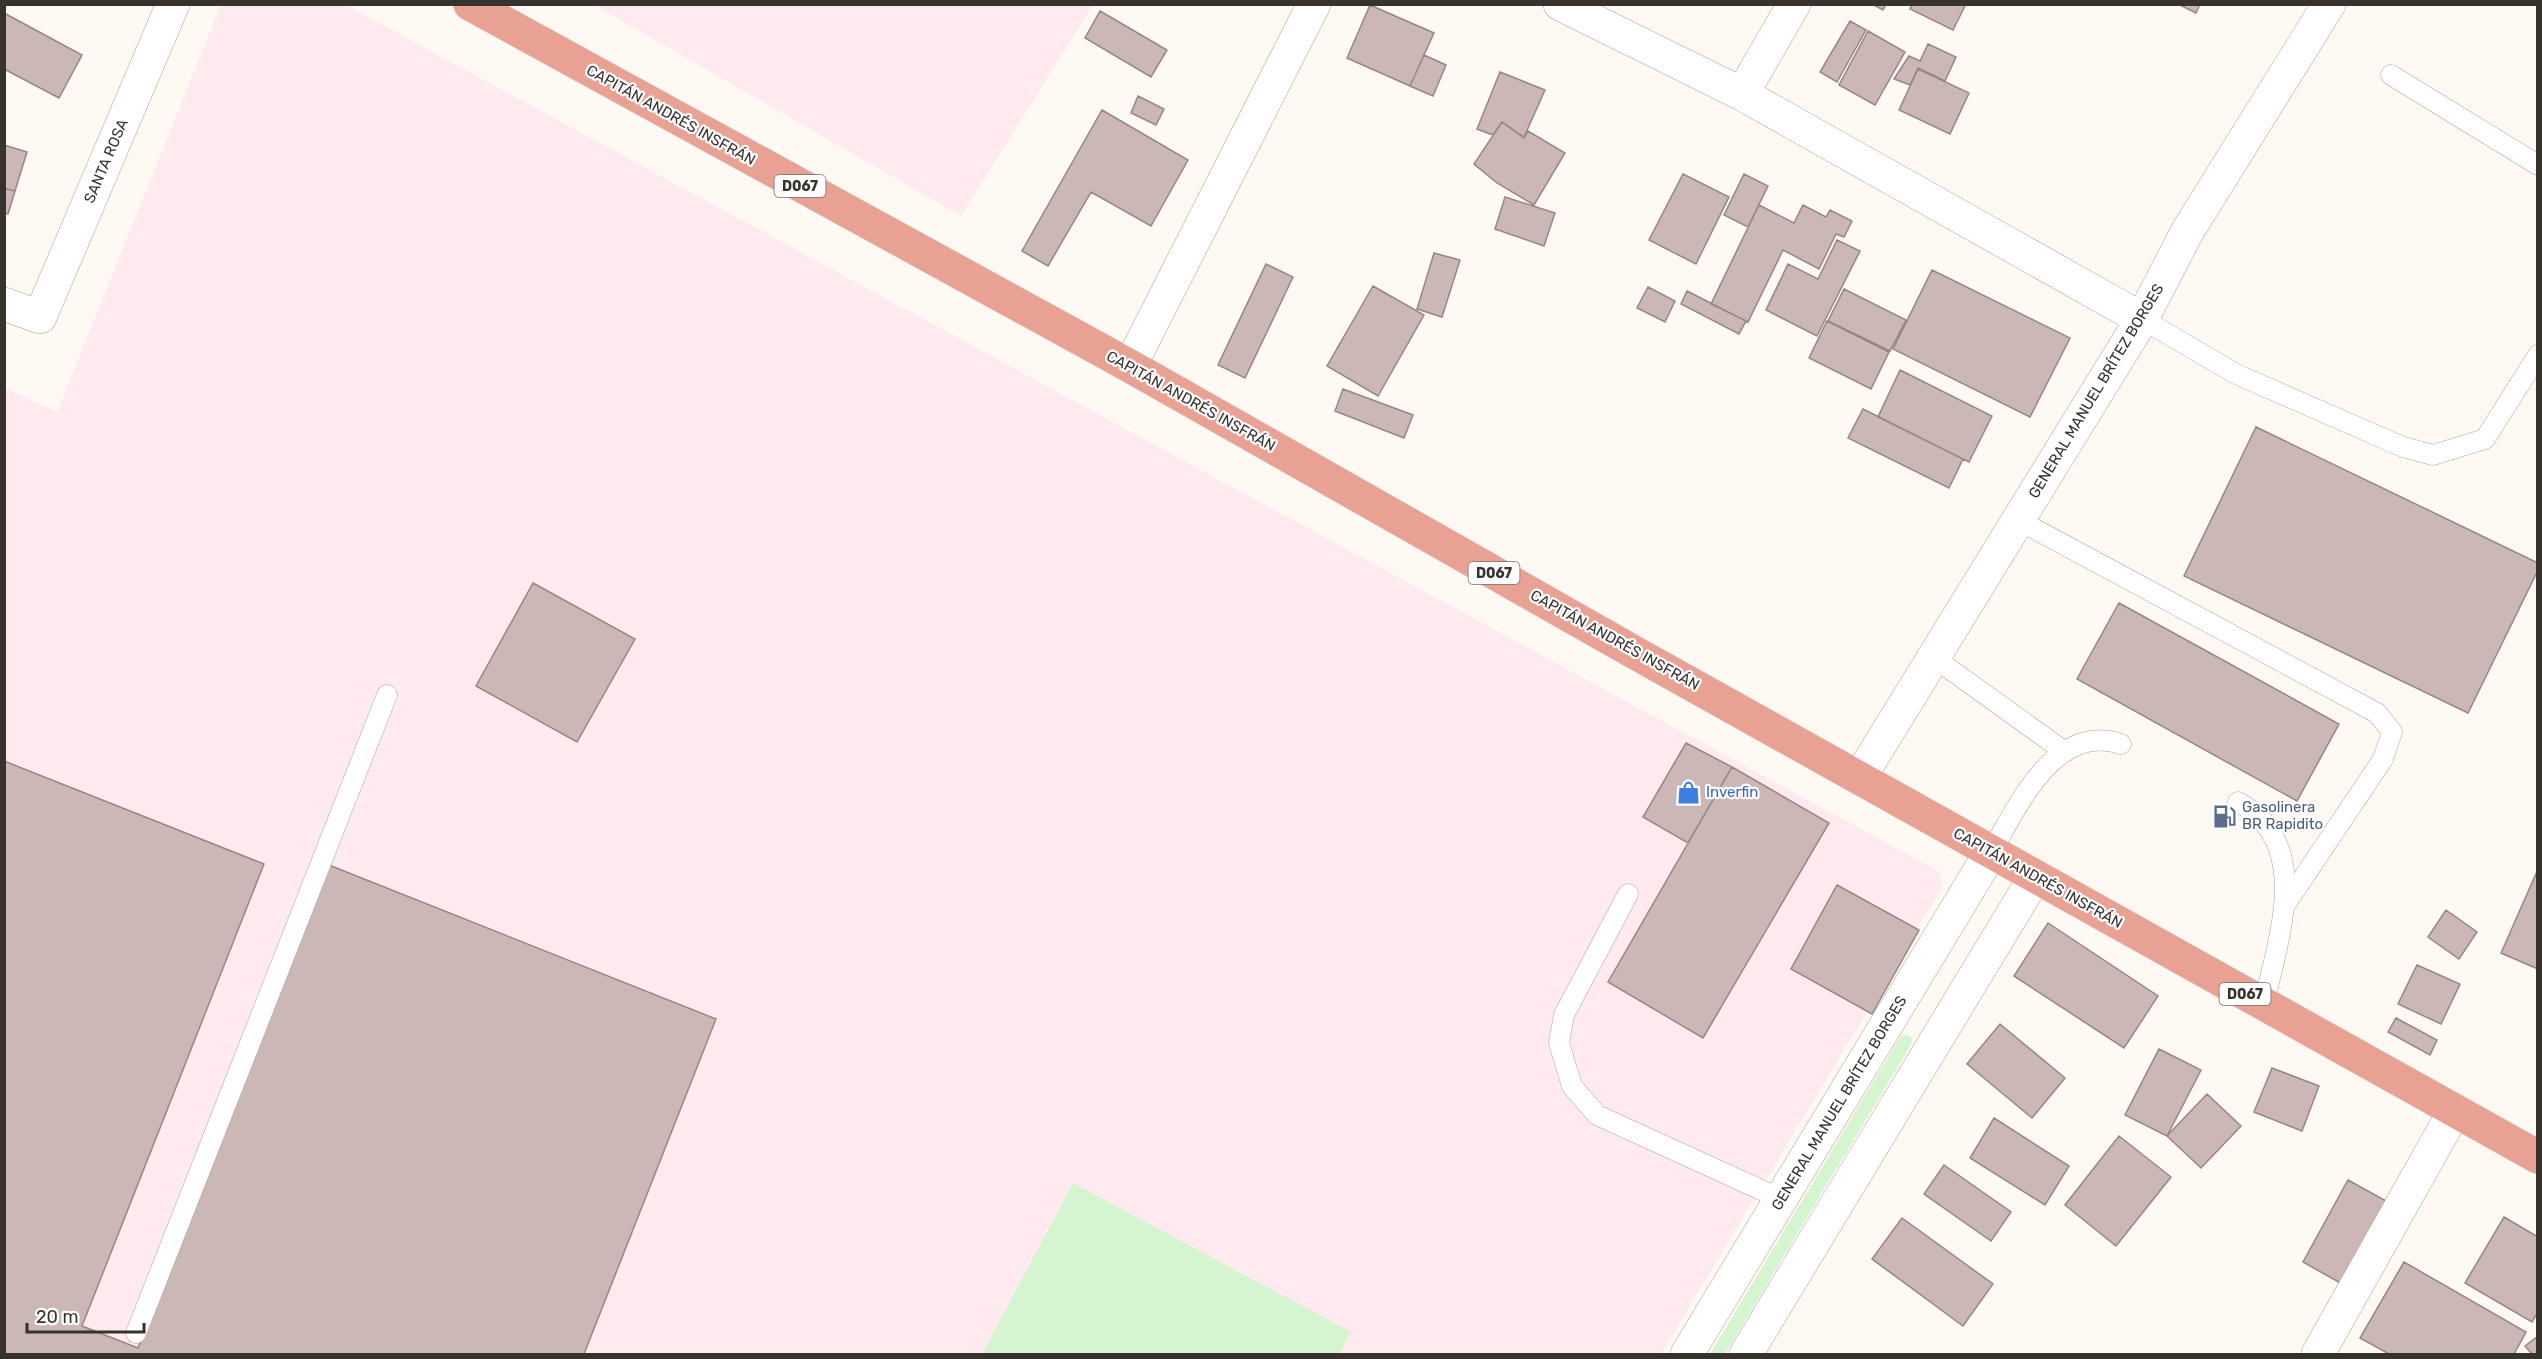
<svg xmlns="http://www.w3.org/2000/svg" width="2542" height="1359" viewBox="0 0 2542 1359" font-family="Rubik,sans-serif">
<rect width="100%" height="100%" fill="#fff9f4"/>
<path fill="#ffeaf0" d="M 221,5 L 346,5 L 1940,872 L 1942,887 L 1661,1354 L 5,1354 L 5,388 L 57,412 Z
M 594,5 L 1093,5 L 961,216 Z"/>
<path fill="#d5f4d0" d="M 1906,1035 L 1911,1037 L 1912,1043 L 1725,1354 L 1710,1354 L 1901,1036 Z
M 1073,1183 L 1351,1332 L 1339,1354 L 982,1354 Z"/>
<path fill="#cbb7b5" stroke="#988683" stroke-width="1.5" d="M 1872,4 L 1886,4 L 1883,10 Z
M 1912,4 L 1966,4 L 1953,30 L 1910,9 Z
M 2178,4 L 2200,4 L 2196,13 Z
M 1370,5 L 1434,33 L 1410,86 L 1347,58 Z
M 1100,11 L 1167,50 L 1151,77 L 1085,38 Z
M 4,13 L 82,55 L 59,98 L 4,69 Z
M 1850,21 L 1866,30 L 1837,82 L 1820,72 Z
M 1868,31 L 1905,52 L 1875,105 L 1839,85 Z
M 1928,44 L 1956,57 L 1945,81 L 1918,68 L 1910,85 L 1894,79 L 1909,56 L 1920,61 Z
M 1424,55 L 1446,65 L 1433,96 L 1410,86 Z
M 1918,69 L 1969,93 L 1950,134 L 1899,110 Z
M 1500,72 L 1545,90 L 1524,137 L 1502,122 L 1493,135 L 1477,129 Z
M 1138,96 L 1164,109 L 1156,125 L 1131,113 Z
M 1102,110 L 1188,160 L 1151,226 L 1091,192 L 1048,266 L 1022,251 Z
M 1502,122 L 1524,138 L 1528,131 L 1565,153 L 1534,205 L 1497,183 L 1474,164 Z
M 4,145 L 27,152 L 15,191 L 4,188 Z
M 1683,174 L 1729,197 L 1696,264 L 1649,240 Z
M 1744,174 L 1768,186 L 1748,227 L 1724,215 Z
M 4,188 L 15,191 L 8,214 L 4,213 Z
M 1505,197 L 1555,213 L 1544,246 L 1495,229 Z
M 1759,205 L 1794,223 L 1803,205 L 1826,217 L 1830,210 L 1852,221 L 1844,237 L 1836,234 L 1819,269 L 1783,250 L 1748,322 L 1711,304 Z
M 1837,240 L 1860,251 L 1817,336 L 1766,310 L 1788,264 L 1818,279 Z
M 1434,253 L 1460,260 L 1442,317 L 1417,309 Z
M 1266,264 L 1293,277 L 1245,378 L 1218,365 Z
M 1932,270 L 2070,338 L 2030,417 L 1893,349 Z
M 1373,286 L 1424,315 L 1378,396 L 1327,366 Z
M 1648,287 L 1675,301 L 1665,322 L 1637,308 Z
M 1844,289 L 1906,320 L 1890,351 L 1828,321 Z
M 1687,291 L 1746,321 L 1739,334 L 1681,304 Z
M 1827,321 L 1889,352 L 1871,389 L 1809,358 Z
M 1900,370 L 1992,416 L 1969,462 L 1878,417 Z
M 1343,389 L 1413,415 L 1404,438 L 1335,411 Z
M 1863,409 L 1963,459 L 1949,488 L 1848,438 Z
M 2256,427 L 2538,563 L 2538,570 L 2468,713 L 2184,576 Z
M 533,583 L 635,639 L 577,742 L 476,686 Z
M 2119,603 L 2339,724 L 2297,801 L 2077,679 Z
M 1686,743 L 1732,767 L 1688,843 L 1643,817 Z
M 4,761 L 264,864 L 82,1326 L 138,1348 L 329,865 L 716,1019 L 584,1354 L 4,1354 Z
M 1732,767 L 1829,823 L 1703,1038 L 1608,982 Z
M 2538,869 L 2538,969 L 2501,953 Z
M 1837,885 L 1919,930 L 1872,1014 L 1791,969 Z
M 2446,910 L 2477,932 L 2459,959 L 2428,937 Z
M 2048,923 L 2158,996 L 2124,1048 L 2014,976 Z
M 2417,965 L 2460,984 L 2441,1024 L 2398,1004 Z
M 2396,1018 L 2437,1040 L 2430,1055 L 2388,1032 Z
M 2000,1024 L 2065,1078 L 2032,1118 L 1967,1064 Z
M 2159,1049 L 2201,1070 L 2167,1136 L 2125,1115 Z
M 2272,1068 L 2319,1086 L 2302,1131 L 2254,1112 Z
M 2207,1094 L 2241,1126 L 2201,1168 L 2167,1136 Z
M 1994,1118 L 2069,1166 L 2045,1205 L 1970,1158 Z
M 2119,1136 L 2171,1177 L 2116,1246 L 2065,1205 Z
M 1944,1165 L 2011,1212 L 1991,1241 L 1924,1194 Z
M 2348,1180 L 2397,1207 L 2351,1289 L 2303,1262 Z
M 2504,1217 L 2538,1237 L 2538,1312 L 2532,1322 L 2465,1283 Z
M 1902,1218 L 1993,1284 L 1963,1326 L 1872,1259 Z
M 2404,1262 L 2526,1332 L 2514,1354 L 2389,1354 L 2360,1338 Z
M 2538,1336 L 2538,1354 L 2532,1354 L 2525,1346 Z"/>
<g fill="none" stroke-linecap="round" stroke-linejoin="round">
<defs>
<path id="lane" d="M 2391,75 L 2538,165
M 2142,319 L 2236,374 L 2403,447 L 2433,455 L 2485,439 L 2538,355
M 2018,520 L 2377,713 L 2392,732 L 2383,759 L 2285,905
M 1933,657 L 2065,752
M 2238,802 C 2314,843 2278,938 2264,1004
M 1991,852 C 2018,806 2055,722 2121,744
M 1628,894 L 1564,1015 L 1559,1043 L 1572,1086 L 1597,1115 L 1781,1199
M 136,1333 L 387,695"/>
<path id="street" d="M 1560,4 L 1742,94 L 2142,319
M 1742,94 L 1794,4
M 4,304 L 40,317 L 173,4
M 1130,366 L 1314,4
M 2318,1354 L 2455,1110"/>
<path id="secondary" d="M 1860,777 L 2142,319 L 2187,232 L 2329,4
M 1687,1354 L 1991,852
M 1746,1354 L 2035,877"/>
<path id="primary" d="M 470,4 L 1130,366 L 1639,655 L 2538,1157"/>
</defs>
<use href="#lane" stroke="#b0a296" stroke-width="21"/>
<use href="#street" stroke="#b0a296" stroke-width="34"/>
<use href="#secondary" stroke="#b0a296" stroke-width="34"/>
<use href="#primary" stroke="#d7d6d5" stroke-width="34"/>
<use href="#lane" stroke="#fff" stroke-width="20"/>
<use href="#street" stroke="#fff" stroke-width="33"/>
<use href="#secondary" stroke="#fff" stroke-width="33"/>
<use href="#primary" stroke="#e9a194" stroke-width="33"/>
</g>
<defs>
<symbol id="shop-bare" viewBox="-9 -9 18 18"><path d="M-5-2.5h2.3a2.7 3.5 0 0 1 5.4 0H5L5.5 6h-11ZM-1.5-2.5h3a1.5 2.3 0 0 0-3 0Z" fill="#3f7fe0" stroke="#fff" stroke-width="2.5" paint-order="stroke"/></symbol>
<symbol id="fuel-bare" viewBox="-9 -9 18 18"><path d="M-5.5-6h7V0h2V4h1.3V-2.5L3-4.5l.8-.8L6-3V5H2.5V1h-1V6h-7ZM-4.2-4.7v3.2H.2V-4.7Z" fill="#5c6f8a" stroke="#fff" stroke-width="2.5" paint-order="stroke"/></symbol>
</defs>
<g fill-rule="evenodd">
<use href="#shop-bare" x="1672" y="776" width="33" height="33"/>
<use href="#fuel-bare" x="2208" y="800" width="33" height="33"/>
</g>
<g text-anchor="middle" stroke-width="4.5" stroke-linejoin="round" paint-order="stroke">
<g fill="#fff" stroke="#74706c" stroke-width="1.5">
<rect x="774.5" y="175" width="51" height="22" rx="4.5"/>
<rect x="1468.5" y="562" width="51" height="22" rx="4.5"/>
<rect x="2219.5" y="983" width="51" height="22" rx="4.5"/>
</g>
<g font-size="14" font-weight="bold" fill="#38322d">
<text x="800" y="191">D067</text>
<text x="1494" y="578">D067</text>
<text x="2245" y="999">D067</text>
</g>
<g font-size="15" fill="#38322d" stroke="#fff">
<text transform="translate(671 115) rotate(29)" y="5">CAPITÁN ANDRÉS INSFRÁN</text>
<text transform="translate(106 161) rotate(-67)" y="5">SANTA ROSA</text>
<text transform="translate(2096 391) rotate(-59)" y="5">GENERAL MANUEL BRÍTEZ BORGES</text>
<text transform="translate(1191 401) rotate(29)" y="5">CAPITÁN ANDRÉS INSFRÁN</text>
<text transform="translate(1615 640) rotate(29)" y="5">CAPITÁN ANDRÉS INSFRÁN</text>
<text transform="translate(2038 878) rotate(29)" y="5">CAPITÁN ANDRÉS INSFRÁN</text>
<text transform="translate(1839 1103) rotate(-59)" y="5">GENERAL MANUEL BRÍTEZ BORGES</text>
</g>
<g font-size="15" fill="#366cbe" stroke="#fff" text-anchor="start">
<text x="1706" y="797">Inverfin</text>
</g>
<g font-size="15" fill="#4e5e75" stroke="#fff" text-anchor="start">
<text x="2242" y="812">Gasolinera<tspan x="2242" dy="17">BR Rapidito</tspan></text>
</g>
</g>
<rect width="2542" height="1359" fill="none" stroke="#38322d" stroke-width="12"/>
<path d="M27 1323v9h117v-9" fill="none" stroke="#38322d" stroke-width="3"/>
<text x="36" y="1323" font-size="18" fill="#38322d" stroke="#ffffff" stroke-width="4.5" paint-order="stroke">20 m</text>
</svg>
